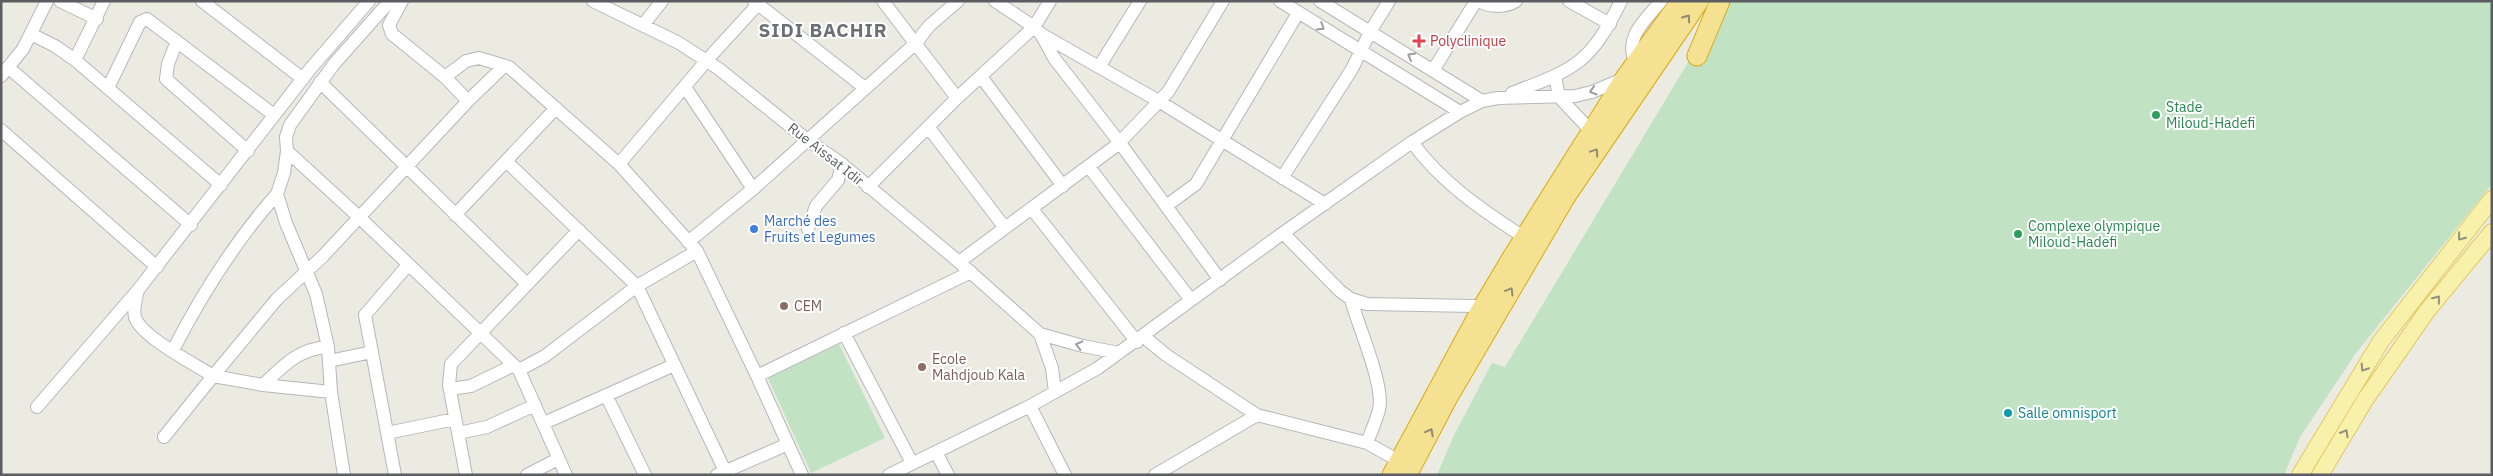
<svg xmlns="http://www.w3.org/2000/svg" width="2493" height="476" viewBox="0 0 2493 476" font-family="'IBM Plex Sans',sans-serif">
<rect width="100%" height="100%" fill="#ecebe2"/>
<path fill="#c1e2c3" d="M 1725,1 L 2492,1 L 2492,184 L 2356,353 L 2300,437 L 2284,475 L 1437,475 L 1454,435 L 1492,363 L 1505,367 Z
M 838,342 L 885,438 L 811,473 L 768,378 Z"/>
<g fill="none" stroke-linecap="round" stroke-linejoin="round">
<defs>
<path id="minor" d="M 60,1 L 97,19
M 202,1 L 303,79
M 402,1 L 389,25 L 392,34 L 445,77 L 468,101
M 593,1 L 679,43 L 719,69 L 806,139 L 842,164 L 959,262 L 1040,334 L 1083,346 L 1119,353
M 754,1 L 865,88
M 883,1 L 957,98
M 995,1 L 1034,27 L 1041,34 L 1157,100 L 1325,204
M 1280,1 L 1460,112
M 1320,1 L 1482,101
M 1479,1 C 1489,7 1505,8 1516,1
M 1569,1 L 1610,24
M 643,25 L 662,1
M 31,34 L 55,46 L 75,60 L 221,185
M 1041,34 L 1054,58 L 1120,143 L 1220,280
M 177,41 L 168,64 L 166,79 L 248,151
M 75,60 L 104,1
M 1636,64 C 1623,37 1645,21 1661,1
M 1099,67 L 1140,1
M 9,68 L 191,225
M 1434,69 L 1476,1
M 1,76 L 23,49 L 47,1
M 1555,76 L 1559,97 L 1591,131
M 445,77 L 466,61 L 479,58 L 509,67 L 619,164 L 697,251 L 757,376 L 802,475
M 982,78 L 1063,186
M 320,82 L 527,284
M 685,87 L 753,189
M 108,88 L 140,22 L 147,19 L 274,115
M 1512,93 C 1575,69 1590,64 1621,1
M 929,128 L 1005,228
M 1,130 L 157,267
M 1412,142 C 1440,181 1479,208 1519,234
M 287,151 L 359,217 L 519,370 L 566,475
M 506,161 L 637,286 L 725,471
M 619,164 L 707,60 L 761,1
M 1089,167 L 1191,300
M 1282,178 L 1352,69 L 1370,32 L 1389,1
M 868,187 L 957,98 L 1034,27 L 1050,1
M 1166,206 L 1196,184 L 1298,13
M 1032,209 L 1137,342
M 455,215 L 556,108
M 808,229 L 816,206 L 838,180 L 842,164
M 1283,233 L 1340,291 L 1351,299 L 1367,304 L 1475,306
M 688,242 L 753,189 L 916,43 L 929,26 L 958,1
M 959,262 L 1117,145 L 1168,92 L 1223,1
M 138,290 C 136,298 133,309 135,317 C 141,337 195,364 213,376 L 277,299 L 323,256 L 468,101 L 503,67
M 1351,299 C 1358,327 1385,385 1379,410 C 1376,421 1371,432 1367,443
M 844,333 L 912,463
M 1040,334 L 1052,368 L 1055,392
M 1143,336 L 1166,355 L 1257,415 L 1367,443 L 1392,457
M 173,350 C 202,294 235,241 277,194
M 329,361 L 372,352
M 519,370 L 545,356 L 637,286 L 697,251
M 757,376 L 971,272
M 263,385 C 284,365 298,349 328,347
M 450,389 L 471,386 L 514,365
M 331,392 L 328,347 L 316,294 L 286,223 L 277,194 L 284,173 L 287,151 L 286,137 L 290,125 L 334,64 L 390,1
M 606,395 L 645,475
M 1030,406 L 1065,475
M 37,407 L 138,290 L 311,68 L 369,1
M 544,423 L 674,365
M 387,433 L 455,419
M 458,433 L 487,427 L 535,405
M 164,437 L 213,376 L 263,385 L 331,392 L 344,475
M 936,452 L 948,475
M 395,475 L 365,315 L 408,265
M 466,475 L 449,385 L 451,364 L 579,230
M 527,475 L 558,459
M 717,475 L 788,444
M 889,475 L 1030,406 L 1098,368 L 1283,233 L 1412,142 L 1460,112 L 1482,101 L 1498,98 L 1575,96 L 1592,92 L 1623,79
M 1155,475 L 1257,415"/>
<path id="major" d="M 2300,475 L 2381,341 L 2492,199
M 2320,475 L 2365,400 L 2427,311 L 2492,232"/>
<path id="highway" d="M 1697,56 L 1720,1
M 1392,475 L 1482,308 L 1513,256 L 1625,78 L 1681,1
M 1407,475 L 1447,399 L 1566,196 L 1699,1"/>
</defs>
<use href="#minor" stroke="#b5b7bc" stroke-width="14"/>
<use href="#major" stroke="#e5c962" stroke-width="18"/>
<use href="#highway" stroke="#dcaa12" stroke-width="21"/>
<use href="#minor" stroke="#fff" stroke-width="12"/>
<use href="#major" stroke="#f8f1ac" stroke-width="16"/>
<use href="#highway" stroke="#f4e192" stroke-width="19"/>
</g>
<defs><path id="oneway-chevron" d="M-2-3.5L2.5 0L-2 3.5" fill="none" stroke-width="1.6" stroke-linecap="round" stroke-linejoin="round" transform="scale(1.25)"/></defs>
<g stroke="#918b73">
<use href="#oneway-chevron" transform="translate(1687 18) rotate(-55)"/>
<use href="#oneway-chevron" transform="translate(1595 152) rotate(-56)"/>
<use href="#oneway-chevron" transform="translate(1510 291) rotate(-59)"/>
<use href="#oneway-chevron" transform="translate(1430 432) rotate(-62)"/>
</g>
<g stroke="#9d9ea1">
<use href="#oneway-chevron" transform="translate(1321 27) rotate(32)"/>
<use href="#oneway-chevron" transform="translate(1411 56) rotate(-150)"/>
<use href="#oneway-chevron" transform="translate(1593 91) rotate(163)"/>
<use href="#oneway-chevron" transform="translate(1079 345) rotate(-166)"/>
</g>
<g stroke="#92917c">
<use href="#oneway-chevron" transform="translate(2461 237) rotate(129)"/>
<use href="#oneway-chevron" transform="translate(2437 299) rotate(-51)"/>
<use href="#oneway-chevron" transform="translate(2364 368) rotate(122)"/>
<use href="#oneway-chevron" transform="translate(2345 433) rotate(-60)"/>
</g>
<path fill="#e0444e" stroke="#fff" stroke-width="2" d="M1416.5 33.5h5v5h5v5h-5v5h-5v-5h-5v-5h5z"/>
<g fill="#2e9e5b" stroke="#fff" stroke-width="2">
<circle cx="2156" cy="115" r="5"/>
<circle cx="2018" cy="234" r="5"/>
</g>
<circle fill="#3f7fe0" stroke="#fff" stroke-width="2" cx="754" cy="229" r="5"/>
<g fill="#8d6e63" stroke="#fff" stroke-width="2">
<circle cx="784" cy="306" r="5"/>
<circle cx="922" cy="367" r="5"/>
</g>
<circle fill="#0f9aa8" stroke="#fff" stroke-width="2" cx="2008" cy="413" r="5"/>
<g text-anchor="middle" stroke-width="4" stroke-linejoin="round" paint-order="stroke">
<g font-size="14" fill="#be3a42" stroke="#fff" text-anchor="start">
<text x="1430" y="46">Polyclinique</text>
</g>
<g font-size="14" fill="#27864d" stroke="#fff" text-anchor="start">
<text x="2166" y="112">Stade<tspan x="2166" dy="16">Miloud-Hadefi</tspan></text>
<text x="2028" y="231">Complexe olympique<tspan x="2028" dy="16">Miloud-Hadefi</tspan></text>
</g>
<g font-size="14" fill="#5b5d62" stroke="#fff">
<text transform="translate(826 154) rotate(38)" y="5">Rue Aissat Idir</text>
</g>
<g font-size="14" fill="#366cbe" stroke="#fff" text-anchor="start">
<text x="764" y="226">Marché des<tspan x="764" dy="16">Fruits et Legumes</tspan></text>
</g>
<g font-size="14" fill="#785e54" stroke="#fff" text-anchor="start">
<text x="794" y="311">CEM</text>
<text x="932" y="364">Ecole<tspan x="932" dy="16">Mahdjoub Kala</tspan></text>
</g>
<g font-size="14" fill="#0d838f" stroke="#fff" text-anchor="start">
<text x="2018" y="418">Salle omnisport</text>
</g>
<g font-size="19" font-weight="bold" letter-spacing="1" fill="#6c6f74" stroke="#fff">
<text x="823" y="37">SIDI BACHIR</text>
</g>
</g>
<rect width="2493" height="476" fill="none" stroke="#5b5d62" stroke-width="5"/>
</svg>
